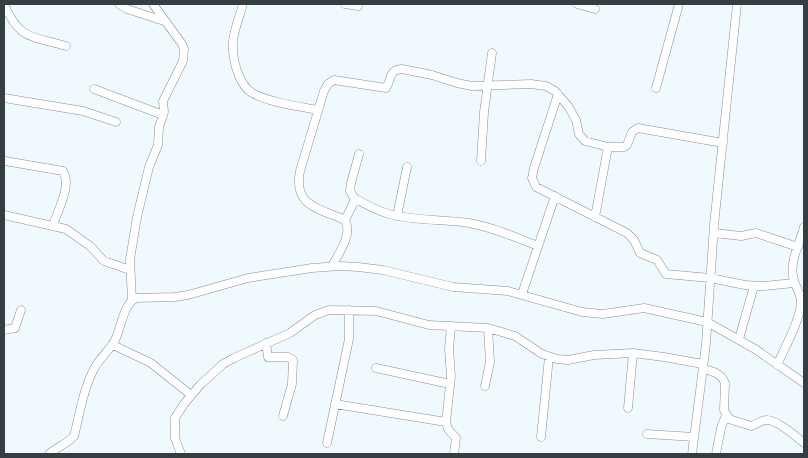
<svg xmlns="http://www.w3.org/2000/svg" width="808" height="458" viewBox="0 0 808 458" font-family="'IBM Plex Sans',sans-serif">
<rect width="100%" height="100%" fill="#f0f9fe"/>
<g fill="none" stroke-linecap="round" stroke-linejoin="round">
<defs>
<path id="minor" d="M 4,4 C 19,40 32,36 66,46
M 119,4 L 127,9 L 164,21
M 243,4 C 240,16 234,29 233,42 C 232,58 238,86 254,94 C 273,103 297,106 318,110
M 345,4 L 358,6
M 577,4 L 595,9
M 656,88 L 679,4
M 94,89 L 163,115
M 558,94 L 534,168 L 532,178 L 536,187 L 627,233 L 634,240 L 640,253 L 657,260 L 666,274 L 710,278 L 745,285 L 764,286 L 794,283
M 4,98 L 83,111 L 116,122
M 5,161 L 63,171 C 72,185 58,210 53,225
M 481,161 L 484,112 L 492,53
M 354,198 C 365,204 377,211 389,214 C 415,221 442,219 469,223 C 492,227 515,237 538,246
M 4,215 L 66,229 L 90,246 L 104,261 L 130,270
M 397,216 L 407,167
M 595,217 L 608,147
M 345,220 L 354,202 L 354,198 L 350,191 L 351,183 L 359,154
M 714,233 L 741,236 L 756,233 L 798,247
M 332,266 C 339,253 353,234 345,220 C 318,208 293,206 300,171 L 324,91 L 328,84 L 334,80 L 386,88 C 392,79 388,70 402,69 L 432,75 L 457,83 L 472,86 L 531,84 L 546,86 L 555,91 L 568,106 L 576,120 L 579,134 L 585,141 L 608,147 L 624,147 L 627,145 L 632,132 L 638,128 L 723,143
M 522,294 L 555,196
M 132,300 L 130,259 L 137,217 L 149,167 L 158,145 L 159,127 L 164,112 L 163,101 L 183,61 L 184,49 L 182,44 L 153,4
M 451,326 L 449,349 L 451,376 L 446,422 L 448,429 L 456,438 L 454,454
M 4,330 L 15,328 L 21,310
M 739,339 L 754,286
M 266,343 L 268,357 L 288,357 L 293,360 L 292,384 L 283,416
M 113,345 L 151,363 L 191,395
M 777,365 C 785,347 800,321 801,302 C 801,292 794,286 793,276 C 790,261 800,242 804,227
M 376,368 L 450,384
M 703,369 C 712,371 721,373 725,383 L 724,410 L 729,419 L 751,426 C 756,425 761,420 766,420 C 776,419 797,437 804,443
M 485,386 L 490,362 L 488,328
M 335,404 L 446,422
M 628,408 L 633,353
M 647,434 L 694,437
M 541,437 L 549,357
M 327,443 L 349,339 L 349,310
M 49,454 C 57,447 67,444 74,436 C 80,413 83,390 94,369 C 99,358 111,350 116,338 C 121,327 124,303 136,298 L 174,297 L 188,295 L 248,278 L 312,268 L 340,266 L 358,267 L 383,270 L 453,287 L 508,291 L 582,312 L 603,314 L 644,308 L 707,322 L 755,349 L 804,383
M 181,454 L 175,438 L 175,418 L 184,404 L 200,385 L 223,364 L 234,358 L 290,333 L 315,315 L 329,310 L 376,311 L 429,325 L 488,328 L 515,336 L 542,354 L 557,359 L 568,360 L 594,355 L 633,353 L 664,357 L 703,364
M 692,454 L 706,344 L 714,225 L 737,4
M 716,454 L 721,428 L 726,415"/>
</defs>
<use href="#minor" stroke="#7e929d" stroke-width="9"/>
<use href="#minor" stroke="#fff" stroke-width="8"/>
</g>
<rect width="808" height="458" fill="none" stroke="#353e43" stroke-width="10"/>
</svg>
